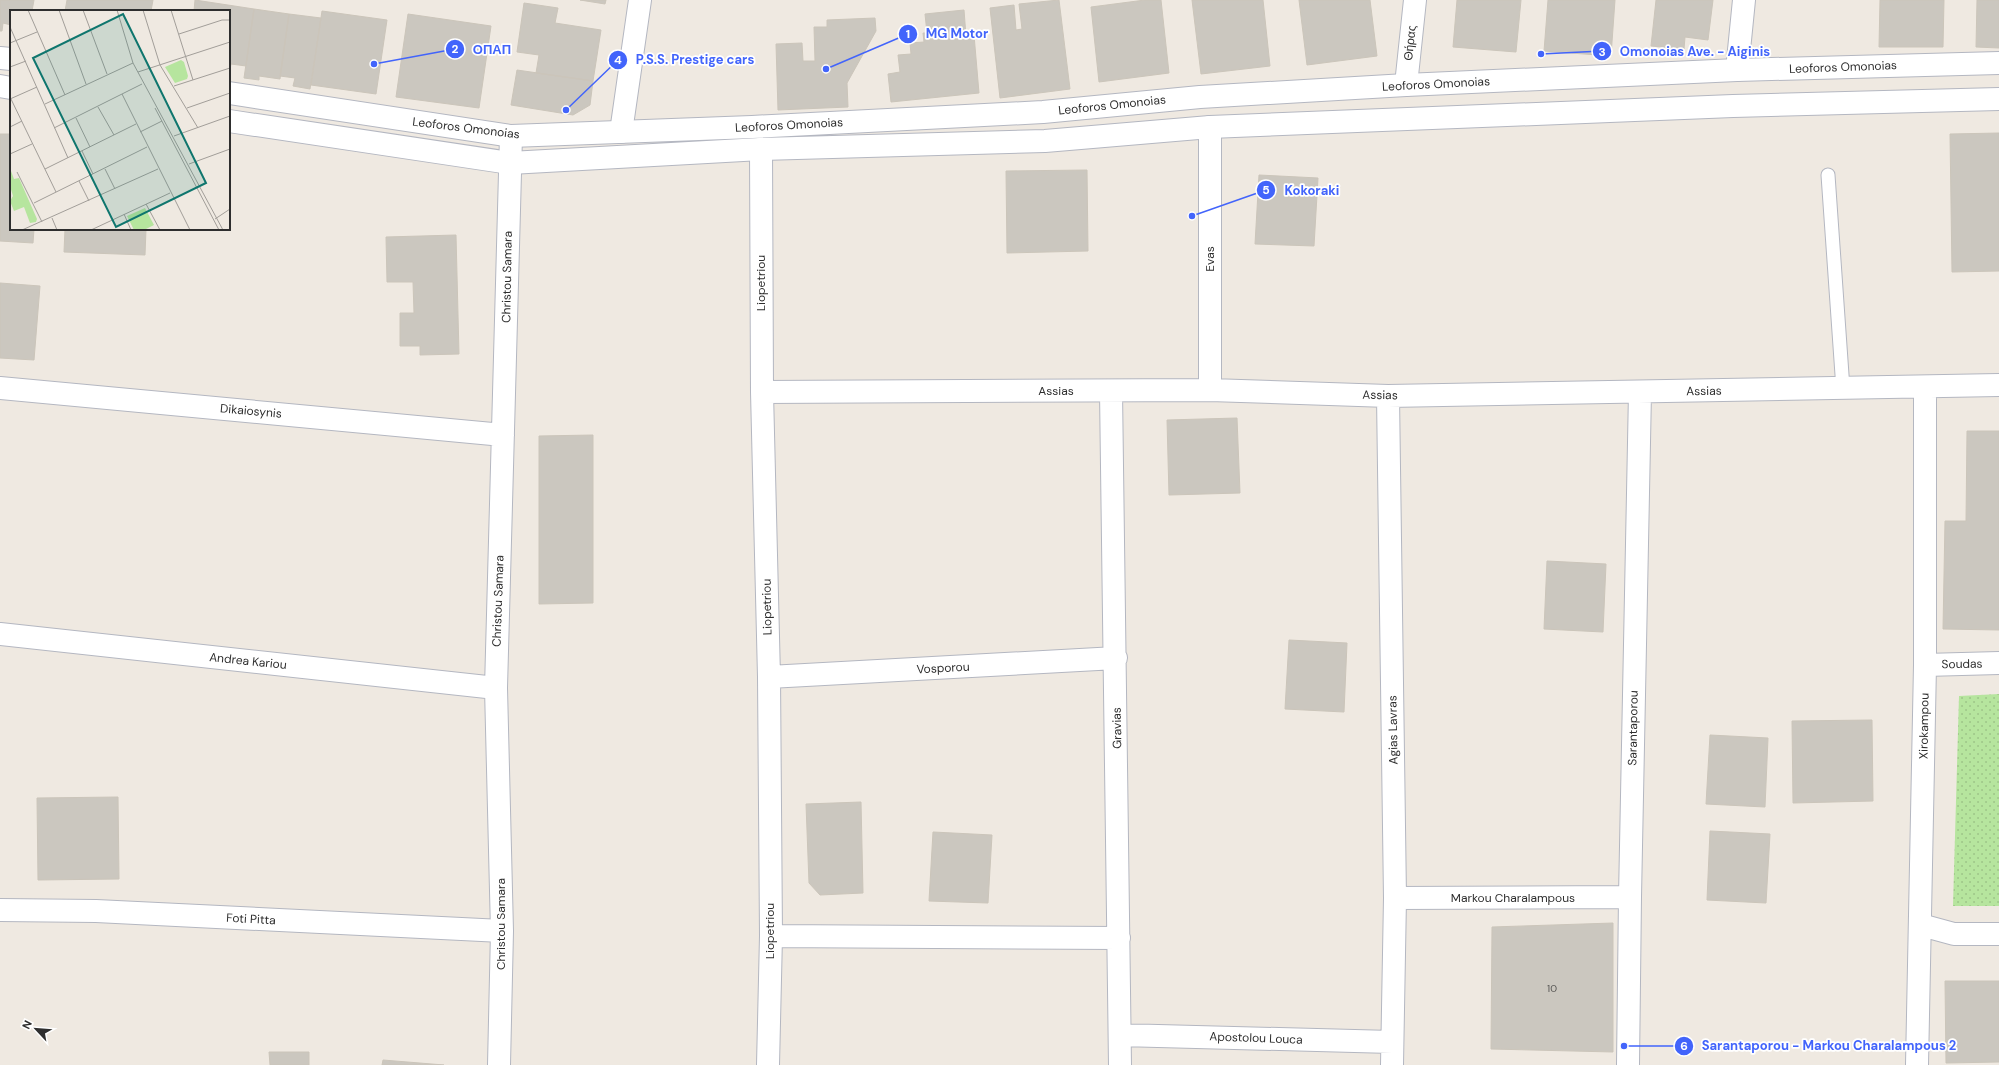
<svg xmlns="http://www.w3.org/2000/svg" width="1999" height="1065" viewBox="0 0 1999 1065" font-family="'DM Sans',sans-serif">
<defs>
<pattern id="park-dots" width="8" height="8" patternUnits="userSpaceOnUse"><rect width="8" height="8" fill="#b6e59e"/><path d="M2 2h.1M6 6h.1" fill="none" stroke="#9dc588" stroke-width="1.8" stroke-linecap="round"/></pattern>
</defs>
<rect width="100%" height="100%" fill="#efe9e1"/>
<path fill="url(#park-dots)" d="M 1999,694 L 1999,906 L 1953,906 L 1959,696 Z"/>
<path fill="#cbc7bf" stroke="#cbc5ba" d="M 0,0 L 34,0 L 32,11 L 11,11 L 11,25 L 3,23 L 2,31 L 0,31 Z
M 67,0 L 153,0 L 151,11 L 65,11 Z
M 195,0 L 254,9 L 246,66 L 231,64 L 229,75 L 229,11 L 194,11 Z
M 580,0 L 606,0 L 605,4 Z
M 1059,0 L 1070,89 L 1000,98 L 990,8 L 1014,5 L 1016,30 L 1022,29 L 1019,4 Z
M 1145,0 L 1161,0 L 1169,73 L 1099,82 L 1091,7 Z
M 1192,0 L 1263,0 L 1270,66 L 1201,74 Z
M 1299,0 L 1370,0 L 1377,56 L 1307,65 Z
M 1457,0 L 1521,0 L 1516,52 L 1453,47 Z
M 1548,0 L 1615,0 L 1611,56 L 1544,51 Z
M 1656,0 L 1713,0 L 1708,40 L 1685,37 L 1684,49 L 1651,46 Z
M 1880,0 L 1944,0 L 1943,47 L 1879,47 Z
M 1977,0 L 1999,0 L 1999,48 L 1976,47 Z
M 524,3 L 558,8 L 555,23 L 601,30 L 593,81 L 536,73 L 539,55 L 517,52 Z
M 254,9 L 289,14 L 280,79 L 259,76 L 259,80 L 244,78 Z
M 964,10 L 966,36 L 974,35 L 979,93 L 891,102 L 888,74 L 900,72 L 898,55 L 911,54 L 910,43 L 924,42 L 923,33 L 927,33 L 925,14 Z
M 322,11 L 387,20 L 376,94 L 311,85 Z
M 289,14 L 321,18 L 310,89 L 293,86 L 295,78 L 280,76 Z
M 408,14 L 491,26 L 479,108 L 396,97 Z
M 875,18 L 876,31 L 847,83 L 848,107 L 778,110 L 776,44 L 802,43 L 803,61 L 815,61 L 814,27 L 827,27 L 827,20 Z
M 517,70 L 593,81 L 590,105 L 573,115 L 511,105 Z
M 1999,133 L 1999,271 L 1952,272 L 1950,134 Z
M 0,134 L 11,134 L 11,229 L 34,229 L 33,243 L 0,241 Z
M 1087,170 L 1088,251 L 1007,253 L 1006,171 Z
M 1259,175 L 1318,178 L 1314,246 L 1255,244 Z
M 65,229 L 146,229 L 145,255 L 64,252 Z
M 456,235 L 459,354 L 420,355 L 420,346 L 400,346 L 400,313 L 414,313 L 413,282 L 387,282 L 386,237 Z
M 0,283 L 40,286 L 34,360 L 0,358 Z
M 1237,418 L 1240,493 L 1169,495 L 1167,420 Z
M 1967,431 L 1999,431 L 1999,630 L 1943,629 L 1945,521 L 1966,521 Z
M 593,435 L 593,603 L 539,604 L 539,436 Z
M 1547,561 L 1606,564 L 1603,632 L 1544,629 Z
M 1289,640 L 1347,643 L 1344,712 L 1285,709 Z
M 1872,720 L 1873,801 L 1793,803 L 1792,721 Z
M 1710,735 L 1768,738 L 1765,807 L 1706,804 Z
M 118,797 L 119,879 L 38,880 L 37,798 Z
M 861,802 L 863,893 L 820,895 L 809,883 L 806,804 Z
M 1710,831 L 1770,834 L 1766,903 L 1707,900 Z
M 933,832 L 992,835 L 988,903 L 929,901 Z
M 1613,923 L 1613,1052 L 1491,1049 L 1492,927 Z
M 1945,981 L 1999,981 L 1999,1062 L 1946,1063 Z
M 269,1052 L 309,1052 L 309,1065 L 270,1065 Z
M 383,1060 L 444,1065 L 382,1065 Z"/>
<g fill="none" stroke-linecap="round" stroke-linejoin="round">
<defs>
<path id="lane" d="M 1828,175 L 1843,389"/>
<path id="street" d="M 1737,70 L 1744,0
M 1406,85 L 1415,0
M 621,132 L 640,0
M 761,149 L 762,392 L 769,677 L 771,936 L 768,1065
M 0,388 L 503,435
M 1210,390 L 1210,127
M 1111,391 L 1120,1065
M 762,392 L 1210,390 L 1388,396 L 1999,385
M 1388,396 L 1395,898 L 1392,1065
M 0,634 L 496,688
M 1925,665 L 1999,663
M 769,677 L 1116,658
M 1395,898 L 1630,897
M 0,910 L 96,911 L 502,931
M 1921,925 L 1954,934 L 1999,934
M 771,936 L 1119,938
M 1120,1035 L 1392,1042
M 499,1065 L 502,931 L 496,688 L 511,136
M 1628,1065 L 1630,897 L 1640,392
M 1917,1065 L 1925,665 L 1925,387"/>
<path id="secondary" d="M 0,58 L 11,59
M 0,86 L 11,88
M 229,93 L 511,136 L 752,127 L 1043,112 L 1200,97 L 1406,85 L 1737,70 L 1999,63
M 229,121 L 510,163 L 761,149 L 1045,141 L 1210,127 L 1733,106 L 1999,99"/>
</defs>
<use href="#lane" stroke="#b4b7c1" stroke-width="15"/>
<use href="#street" stroke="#b4b7c1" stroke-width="24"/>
<use href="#secondary" stroke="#b4b7c1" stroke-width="24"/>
<use href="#lane" stroke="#fff" stroke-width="13"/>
<use href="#street" stroke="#fff" stroke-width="22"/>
<use href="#secondary" stroke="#fff" stroke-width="22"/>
</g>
<g text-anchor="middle" stroke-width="3.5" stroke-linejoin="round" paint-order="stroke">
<g font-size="10" fill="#555452">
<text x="1552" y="992">10</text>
</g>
<g font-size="12" fill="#2e2e2e" stroke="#fff">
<text transform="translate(1410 43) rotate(-84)" y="4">Θήρας</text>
<text transform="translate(1843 67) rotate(-2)" y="4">Leoforos Omonoias</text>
<text transform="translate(1436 84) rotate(-3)" y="4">Leoforos Omonoias</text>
<text transform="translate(1112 105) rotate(-6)" y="4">Leoforos Omonoias</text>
<text transform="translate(789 125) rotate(-3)" y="4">Leoforos Omonoias</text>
<text transform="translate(466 128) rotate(7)" y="4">Leoforos Omonoias</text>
<text transform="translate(1210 259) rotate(-90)" y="4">Evas</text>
<text transform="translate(507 277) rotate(-89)" y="4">Christou Samara</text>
<text transform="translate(761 283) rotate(-90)" y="4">Liopetriou</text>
<text x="1056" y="395">Assias</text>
<text transform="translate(1704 391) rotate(-1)" y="4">Assias</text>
<text transform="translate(1380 395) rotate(1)" y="4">Assias</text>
<text transform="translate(251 411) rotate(5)" y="4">Dikaiosynis</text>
<text transform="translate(498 601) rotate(-88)" y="4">Christou Samara</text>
<text transform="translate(767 607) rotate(-91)" y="4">Liopetriou</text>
<text transform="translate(248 661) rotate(6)" y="4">Andrea Kariou</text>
<text transform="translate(1962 664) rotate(-1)" y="4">Soudas</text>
<text transform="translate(943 668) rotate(-3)" y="4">Vosporou</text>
<text transform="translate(1924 726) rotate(-89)" y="4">Xirokampou</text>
<text transform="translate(1117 728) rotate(-91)" y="4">Gravias</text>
<text transform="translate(1633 728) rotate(-89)" y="4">Sarantaporou</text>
<text transform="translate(1393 730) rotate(-91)" y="4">Agias Lavras</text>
<text x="1513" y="902">Markou Charalampous</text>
<text transform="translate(251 919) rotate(3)" y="4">Foti Pitta</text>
<text transform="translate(501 924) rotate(-90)" y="4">Christou Samara</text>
<text transform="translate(770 931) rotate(-90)" y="4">Liopetriou</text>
<text transform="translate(1256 1038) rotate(2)" y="4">Apostolou Louca</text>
</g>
</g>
<g transform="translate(10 10)">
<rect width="220" height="220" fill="#efe9e1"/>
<path d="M 171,50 L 174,52 L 178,66 L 177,69 L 165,73 L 155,57 ZM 1,161 L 4,169 L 9,168 L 27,209 L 26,212 L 20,213 L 14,197 L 4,201 L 0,191 L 3,186 L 0,176 ZM 135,198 L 144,215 L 134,220 L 124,220 L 117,206 Z" fill="#b6e59e"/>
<path fill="none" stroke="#a29e99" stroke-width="1" d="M 18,0 L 55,85M 49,0 L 76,74M 73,0 L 97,64M 107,0 L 123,53 L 213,220M 133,0 L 150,55 L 188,118M 161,0 L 183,70M 0,17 L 58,148M 169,24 L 212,10 L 220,10M 0,33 L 27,22M 0,57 L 16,51M 128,62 L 220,32M 164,76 L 220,58M 112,84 L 180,220M 0,87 L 46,182M 0,89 L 27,77M 35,94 L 123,53M 88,97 L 104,125M 145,98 L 209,220M 177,98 L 220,83M 66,108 L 80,137M 0,117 L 12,111M 44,118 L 132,74M 130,122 L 152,111M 164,126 L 220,106M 72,141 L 83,164M 0,144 L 22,134M 179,154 L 220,139M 35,159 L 126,114M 95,159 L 105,179M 7,162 L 32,212M 69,171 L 79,191M 24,193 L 137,137M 136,194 L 150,220M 114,204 L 121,220M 42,208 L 47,220M 205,209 L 220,199M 12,220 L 148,159M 81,220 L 160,183"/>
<path fill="#0f766e" fill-opacity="0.15" stroke="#0f766e" stroke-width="2" d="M 113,4 L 196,173 L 106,217 L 23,48 Z"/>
<rect width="220" height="220" fill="none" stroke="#2e2e2e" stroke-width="2"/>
</g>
<path fill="none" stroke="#4264fb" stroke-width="1.5" d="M826 69L908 34M374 64L455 49M1541 54L1602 51M566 110L618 60M1192 216L1266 190M1624 1046L1684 1046"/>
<g fill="#4264fb" stroke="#fff" stroke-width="1.5">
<circle cx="826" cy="69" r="4"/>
<circle cx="374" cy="64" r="4"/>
<circle cx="1541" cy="54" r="4"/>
<circle cx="566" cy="110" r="4"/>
<circle cx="1192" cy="216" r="4"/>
<circle cx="1624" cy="1046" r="4"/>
<circle cx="908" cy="34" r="10"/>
<circle cx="455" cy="49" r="10"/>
<circle cx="1602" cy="51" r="10"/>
<circle cx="618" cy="60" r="10"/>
<circle cx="1266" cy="190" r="10"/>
<circle cx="1684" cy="1046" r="10"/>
</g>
<g font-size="12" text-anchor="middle" font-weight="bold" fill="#fff">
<text x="908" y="38">1</text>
<text x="455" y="53">2</text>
<text x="1602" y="56">3</text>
<text x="618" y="64">4</text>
<text x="1266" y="194">5</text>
<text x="1684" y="1050">6</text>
</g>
<g font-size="13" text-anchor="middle" font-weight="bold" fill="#4264fb" stroke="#fff" stroke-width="3.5" stroke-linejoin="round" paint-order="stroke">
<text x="957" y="38">MG Motor</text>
<text x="492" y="54">ΟΠΑΠ</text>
<text x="1695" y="56">Omonoias Ave. - Aiginis</text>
<text x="695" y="64">P.S.S. Prestige cars</text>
<text x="1312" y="195">Kokoraki</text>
<text x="1829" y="1050">Sarantaporou - Markou Charalampous 2</text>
</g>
<g transform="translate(36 1029) rotate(296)" stroke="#ffffff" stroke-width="3" paint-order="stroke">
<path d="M0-3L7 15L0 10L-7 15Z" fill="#2e2e2e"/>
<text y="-6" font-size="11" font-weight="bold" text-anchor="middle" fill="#2e2e2e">N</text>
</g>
</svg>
